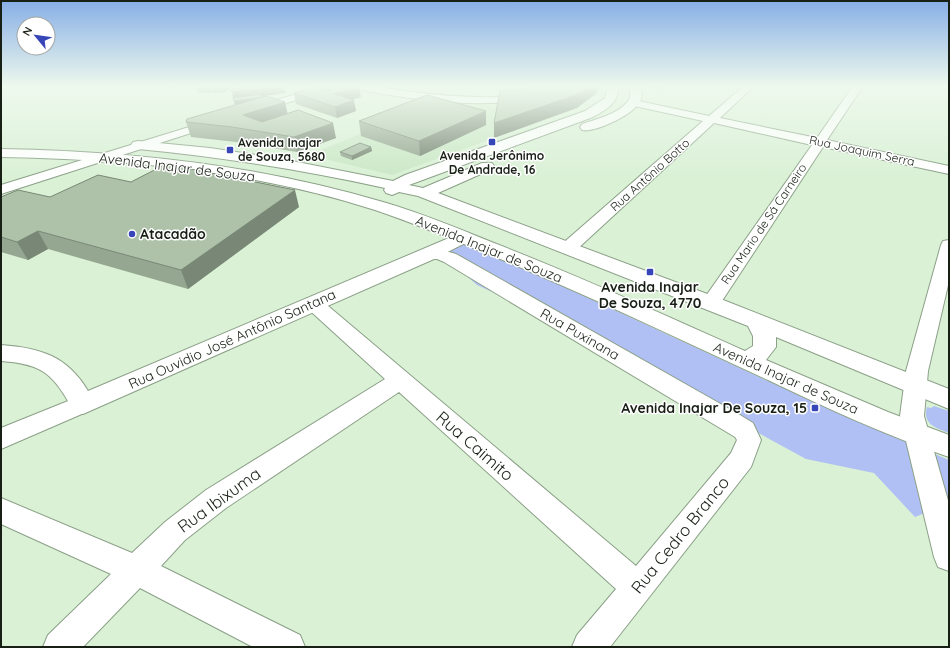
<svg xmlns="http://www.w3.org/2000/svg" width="950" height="648" viewBox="0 0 950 648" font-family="Quicksand,sans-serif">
<rect width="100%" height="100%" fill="#daf1d6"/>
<path fill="#cce8c7" d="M 441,102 L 500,105 L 494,138 L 392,175 L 308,155 Z"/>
<path fill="#b0c0f4" d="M 463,240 L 835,412 L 949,460 L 949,517 L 930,511 L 915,517 L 874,473 L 806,459 L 729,417 L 517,291 L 499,295 L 477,285 L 453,264 L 448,251 Z
M 934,406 L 949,411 L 949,433 C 936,428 922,424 927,407 L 931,408 Z"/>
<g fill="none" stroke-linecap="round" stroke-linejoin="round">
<defs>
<path id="minor" d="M 323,86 L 337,86 L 335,88 L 261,111 L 253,111 L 252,109 L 253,107 Z
M 744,86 L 754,86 L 720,118 L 817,138 L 853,86 L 863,86 L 827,140 L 949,166 L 949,174 L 823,147 L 718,307 L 711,309 L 704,307 L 701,303 L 812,145 L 714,123 L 574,252 L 568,253 L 562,252 L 560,248 L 562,244 L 703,121 L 630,105 L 629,103 L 630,101 L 634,100 L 709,116 Z
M 215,119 L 221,122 L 219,124 L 1,194 L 1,185 Z
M 949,240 L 949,281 L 928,371 L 924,416 L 949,504 L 949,571 L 938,567 L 934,557 L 900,416 L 906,371 L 941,245 L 943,241 Z
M 438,249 L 456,254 L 740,415 L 753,423 L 761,440 L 751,467 L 610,647 L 572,647 L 577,635 L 616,589 L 399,392 L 226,508 L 185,540 L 161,566 L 300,635 L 305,647 L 253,647 L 140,588 L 83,647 L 43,647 L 48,635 L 111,574 L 1,524 L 1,498 L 132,553 L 165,522 L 206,490 L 385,379 L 307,308 L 304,304 L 307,300 L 314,298 L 321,300 L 636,566 L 731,453 L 737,440 L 735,437 L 444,262 L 437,259 L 421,259 L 418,255 L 421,251 Z
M 83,395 L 91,398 L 95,404 L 91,410 L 1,449 L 1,428 Z"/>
<path id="tertiary" d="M 350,86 C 370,83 393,90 413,92 C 451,97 491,99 529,95 C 550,92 572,83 592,86 L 591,88 C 505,111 441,105 355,89 Z
M 463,232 L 469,233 L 472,237 L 469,241 L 434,259 L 83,414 L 74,411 C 53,375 45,364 1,361 L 1,345 C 41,348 67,356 88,391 Z"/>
<path id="secondary" d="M 608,86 L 618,86 C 620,102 606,110 593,117 L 409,185 L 423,188 L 482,163 L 492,163 L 494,166 L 492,169 L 438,193 L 718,298 L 949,389 L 949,409 L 776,337 L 776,347 L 766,360 L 888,412 L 949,435 L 949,457 C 887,436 827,408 768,380 C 674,337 580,291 483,252 C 447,237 411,222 375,210 C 255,171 126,159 1,157 L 1,149 C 130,151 259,165 383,202 C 421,213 457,228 494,243 C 579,276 662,314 745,351 L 753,346 L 753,336 L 748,326 L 418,196 L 399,192 L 392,195 L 386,193 L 384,190 L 385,188 C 304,170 221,157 138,149 L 133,148 L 131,145 L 133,142 L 138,141 L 210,148 L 282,159 L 393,181 L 405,175 L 585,111 L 605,98 Z
M 630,86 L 640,86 C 642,92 643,97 639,103 C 632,115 595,133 582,130 L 580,127 L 582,124 C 597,119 622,113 630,98 Z"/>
</defs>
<use href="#minor" stroke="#8ba087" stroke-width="2"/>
<use href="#tertiary" stroke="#8ba087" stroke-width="2"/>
<use href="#secondary" stroke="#8ba087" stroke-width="2"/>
<use href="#minor" fill="#fff" fill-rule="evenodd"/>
<use href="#tertiary" fill="#fff" fill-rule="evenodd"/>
<use href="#secondary" fill="#fff" fill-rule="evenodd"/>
</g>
<path fill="#95a791" d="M 202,86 L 233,86 L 223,93 L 212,93 L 211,91 L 209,93 L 198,93 L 197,89 Z
M 257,86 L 296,86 L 284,87 L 286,93 L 262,96 L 262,97 L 285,102 L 287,114 L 336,138 L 297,152 L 236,142 L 191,137 L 186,122 L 235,105 L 231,89 Z
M 318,86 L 361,97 L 352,100 L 356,111 L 337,118 L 296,104 L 294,93 L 318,89 Z
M 651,86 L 664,86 L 663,89 L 652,89 Z
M 359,121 L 486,125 L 420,156 L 361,136 Z
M 371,147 L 372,151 L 352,160 L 341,156 L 340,152 Z
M 131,182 L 299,207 L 188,289 L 48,249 L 28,260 L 1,252 L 1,197 L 50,197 Z"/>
<path fill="#798876" d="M 167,86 L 190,86 L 168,88 Z
M 221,86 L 233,86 L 223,93 Z
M 257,86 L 296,86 L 284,87 L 286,93 L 234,100 L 232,92 Z
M 592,86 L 598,86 L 597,93 L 577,108 L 494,138 L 494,123 Z
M 359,87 L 361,97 L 336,104 L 334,94 Z
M 210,88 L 211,91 L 209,93 L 208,89 Z
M 262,98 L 235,105 L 234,101 Z
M 354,100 L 356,111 L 337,118 L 335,107 Z
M 285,102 L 288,116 L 247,130 L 243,115 Z
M 486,111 L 486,125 L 420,156 L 419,141 Z
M 333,123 L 336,138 L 297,152 L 294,137 Z
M 371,147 L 372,151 L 352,160 L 352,156 Z
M 295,190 L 299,207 L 188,289 L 181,270 Z
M 38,231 L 48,249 L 28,260 L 17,242 Z"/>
<path fill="#adc2a9" stroke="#798876" d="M 202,86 L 211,86 L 210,86 L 210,88 L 208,89 L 197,89 Z
M 260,86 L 284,86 L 232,92 L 231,89 Z
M 318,86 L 355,86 L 359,87 L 334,94 L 354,100 L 335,107 L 294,93 L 314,87 L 327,91 L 331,90 Z
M 549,86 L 592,86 L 579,94 L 494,123 L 500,91 Z
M 261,94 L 262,97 L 257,98 L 234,101 L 233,98 Z
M 427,95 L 486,111 L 419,141 L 359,121 Z
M 266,96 L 285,102 L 243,115 L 262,122 L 298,110 L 333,123 L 294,137 L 232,127 L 186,122 L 187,119 Z
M 360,143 L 371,147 L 352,156 L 340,152 Z
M 166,164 L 295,190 L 181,270 L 38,231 L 17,242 L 1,237 L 1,197 L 18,190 L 50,197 L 98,175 L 131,182 Z"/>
<linearGradient id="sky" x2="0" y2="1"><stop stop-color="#86aee6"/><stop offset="0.49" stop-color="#eef9ed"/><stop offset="1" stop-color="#eef9ed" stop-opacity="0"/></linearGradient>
<rect width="950" height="176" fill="url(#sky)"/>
<g fill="#3646b8" stroke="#fff" stroke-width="1.5">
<rect x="488" y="138" width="8" height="8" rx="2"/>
<rect x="226" y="146" width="8" height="8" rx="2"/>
<circle cx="132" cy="234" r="4"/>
<rect x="646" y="268" width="8" height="8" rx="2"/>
<rect x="811" y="404" width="8" height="8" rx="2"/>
</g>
<g text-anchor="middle" stroke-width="3" stroke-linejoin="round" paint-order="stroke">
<g font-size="12" font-weight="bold" fill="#182016" stroke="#fff" text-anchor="start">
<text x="238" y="147">Avenida Inajar<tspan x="238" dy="14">de Souza, 5680</tspan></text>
<text x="492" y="160" text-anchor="middle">Avenida Jerônimo<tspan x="492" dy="14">De Andrade, 16</tspan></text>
</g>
<g font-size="12" fill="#182016" stroke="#fff">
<text transform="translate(862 151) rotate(12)" y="4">Rua Joaquim Serra</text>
<text transform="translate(650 175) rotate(-42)" y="4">Rua Antônio Botto</text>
<text transform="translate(764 224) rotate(-56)" y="4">Rua Mario de Sá Carneiro</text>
</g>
<g font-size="14" fill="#182016" stroke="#fff">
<text transform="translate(177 167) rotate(7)" y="5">Avenida Inajar de Souza</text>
<text transform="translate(489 249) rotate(22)" y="5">Avenida Inajar de Souza</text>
<text transform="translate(580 334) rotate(30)" y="5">Rua Puxinana</text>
<text transform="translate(232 339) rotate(-24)" y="5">Rua Ouvidio José Antônio Santana</text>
<text transform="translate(786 378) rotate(24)" y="5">Avenida Inajar de Souza</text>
</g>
<g font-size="14" font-weight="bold" fill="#182016" stroke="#fff" text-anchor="start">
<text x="140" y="239">Atacadão</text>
<text x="650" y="292" text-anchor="middle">Avenida Inajar<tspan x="650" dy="16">De Souza, 4770</tspan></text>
<text x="807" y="413" text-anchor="end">Avenida Inajar De Souza, 15</text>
</g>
<g font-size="17" fill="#182016" stroke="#fff">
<text transform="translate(475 446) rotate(41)" y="6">Rua Caimito</text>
<text transform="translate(219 500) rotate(-36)" y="6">Rua Ibixuma</text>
<text transform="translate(680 535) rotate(-51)" y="6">Rua Cedro Branco</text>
</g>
</g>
<rect width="950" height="648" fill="none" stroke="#182016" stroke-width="4"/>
<g transform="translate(36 36) rotate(299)"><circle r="19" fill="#ffffff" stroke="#a3a6a2"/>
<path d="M0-3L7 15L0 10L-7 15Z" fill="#3646b8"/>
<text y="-6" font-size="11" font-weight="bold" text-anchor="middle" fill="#182016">N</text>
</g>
</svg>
